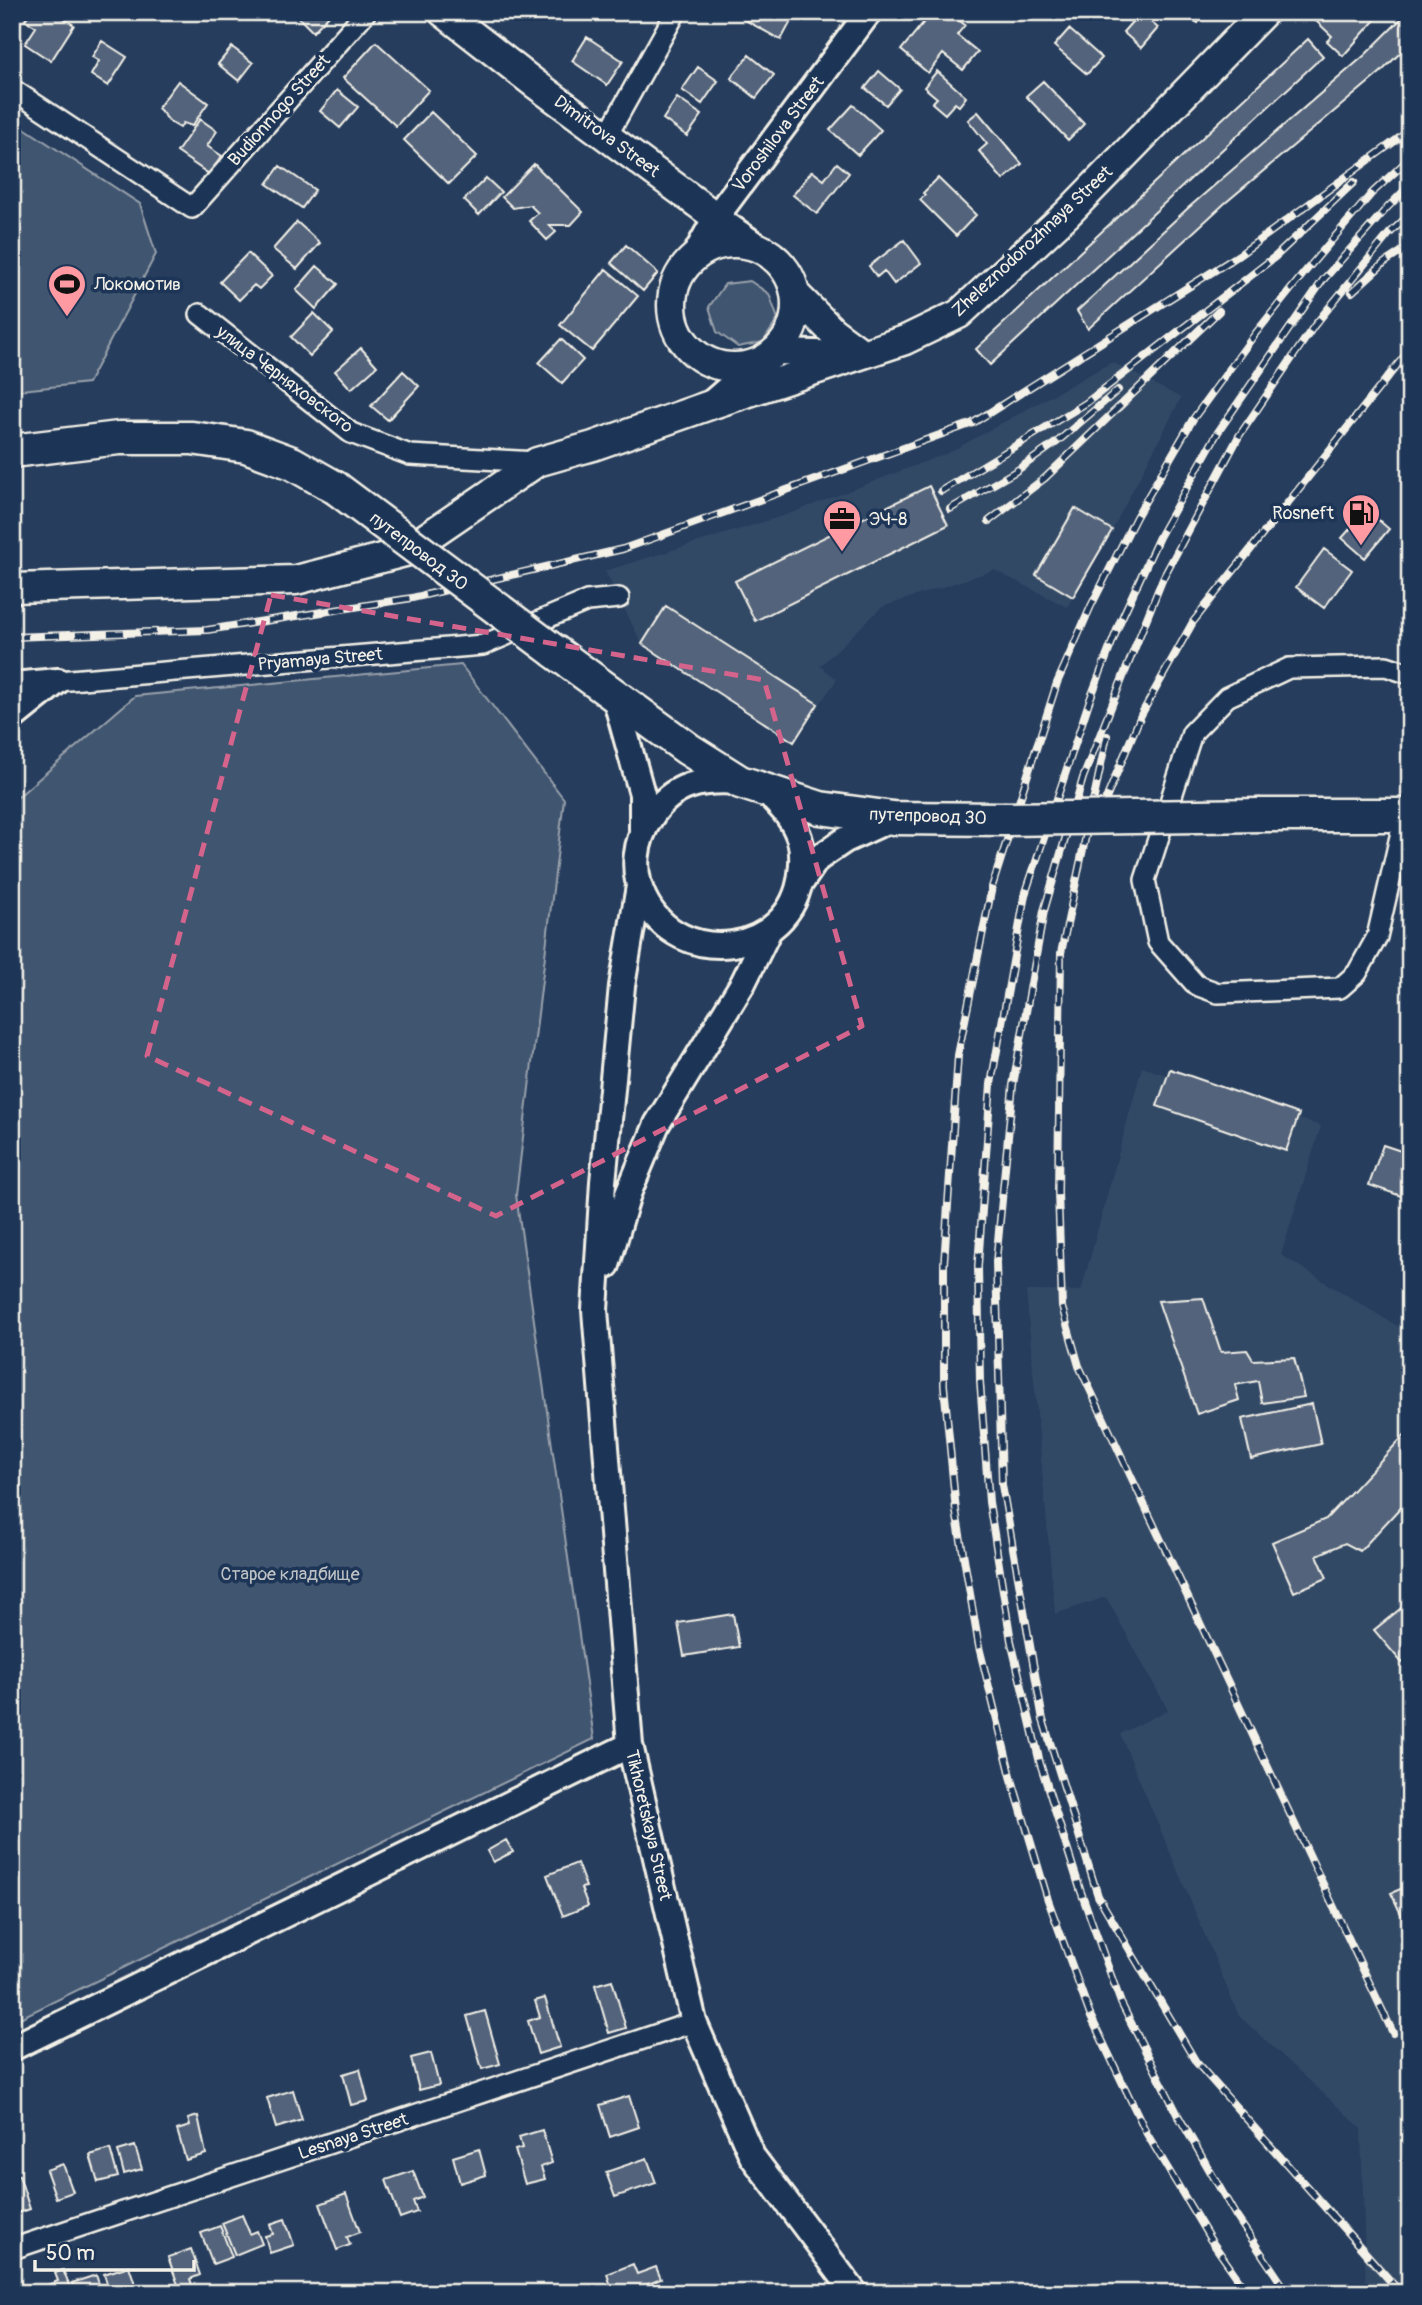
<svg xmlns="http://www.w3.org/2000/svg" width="1422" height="2305" viewBox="0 0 1422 2305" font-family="Pangolin,sans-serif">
<rect width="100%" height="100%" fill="#263d5d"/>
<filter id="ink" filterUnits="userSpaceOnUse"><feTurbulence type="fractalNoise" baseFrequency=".0143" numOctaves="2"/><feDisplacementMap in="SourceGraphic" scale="14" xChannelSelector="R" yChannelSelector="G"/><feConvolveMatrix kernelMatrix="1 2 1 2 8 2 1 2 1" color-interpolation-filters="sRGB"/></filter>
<g filter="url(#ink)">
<path fill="#334966" d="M 1112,362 L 1181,398 L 1112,530 L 1067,607 L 994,570 L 882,607 L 820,666 L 837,679 L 794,742 L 642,644 L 605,571 L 789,514 L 950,452 Z
M 1142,1067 L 1321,1126 L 1281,1255 L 1410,1334 L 1410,2293 L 1366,2293 L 1361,2128 L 1239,2016 L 1120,1734 L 1168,1710 L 1106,1597 L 1055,1614 L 1026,1291 L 1081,1291 Z"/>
<path fill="#40546f" stroke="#9aa2ac" stroke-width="2" d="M 12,120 L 140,204 L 156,254 L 88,383 L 12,391 Z
M 750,281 L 769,294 L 778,319 L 763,342 L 738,347 L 717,332 L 709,307 L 725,284 Z
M 461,665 L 564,799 L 516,1195 L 594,1739 L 12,2022 L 12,802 L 135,696 Z"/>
<path fill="#52647b" stroke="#f4f1e8" stroke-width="2" d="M 30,12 L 54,12 L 74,25 L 51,61 L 25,44 L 36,27 L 25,20 Z
M 302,12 L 332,12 L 313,32 L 298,17 Z
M 500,12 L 521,12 L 515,22 Z
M 750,12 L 796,12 L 781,40 L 745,20 Z
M 932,12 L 949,12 L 965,25 L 957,35 L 978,52 L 963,70 L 943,54 L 928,73 L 901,50 Z
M 1181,12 L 1205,12 L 1198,23 Z
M 1324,12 L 1382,12 L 1343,56 L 1327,41 L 1332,36 L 1316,21 Z
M 1408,12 L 1410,43 L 1381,72 L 1224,204 L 1088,329 L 1077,311 L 1187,209 L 1365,55 Z
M 1140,13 L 1158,28 L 1141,48 L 1123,32 Z
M 1069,29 L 1102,58 L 1087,74 L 1054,46 Z
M 587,37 L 623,61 L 607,85 L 572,61 Z
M 1308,39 L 1323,56 L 990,365 L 976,349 Z
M 102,41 L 127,57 L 108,86 L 91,75 L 99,61 L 92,57 Z
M 376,42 L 429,90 L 396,126 L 343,78 Z
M 232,47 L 253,63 L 239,81 L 218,64 Z
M 749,55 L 774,75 L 756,98 L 731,78 Z
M 698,67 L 718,81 L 702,104 L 682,90 Z
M 879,71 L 900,89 L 886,105 L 865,88 Z
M 937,71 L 966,97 L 959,106 L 955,103 L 945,114 L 932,103 L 937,98 L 924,87 Z
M 178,81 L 208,103 L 192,126 L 183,123 L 180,128 L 170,122 L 158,108 Z
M 1043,81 L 1084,124 L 1068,140 L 1026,96 Z
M 337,90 L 358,107 L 340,128 L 320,111 Z
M 677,98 L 702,115 L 687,136 L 663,119 Z
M 853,105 L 881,130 L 858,155 L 830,130 Z
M 431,112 L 477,156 L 449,184 L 404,140 Z
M 978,112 L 1022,164 L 1003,180 L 979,151 L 987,144 L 968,120 Z
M 200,119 L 217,131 L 207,146 L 222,156 L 209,174 L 177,152 Z
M 837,163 L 849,173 L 817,214 L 793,195 L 812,171 L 824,180 Z
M 534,164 L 583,212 L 571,225 L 549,225 L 556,232 L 547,240 L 529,221 L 538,213 L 530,205 L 513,208 L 502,197 Z
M 280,166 L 315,190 L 302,208 L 267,184 Z
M 486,178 L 501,192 L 479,215 L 464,200 Z
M 938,178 L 976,215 L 956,236 L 920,200 L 925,195 L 923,193 Z
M 297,222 L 320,243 L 297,269 L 273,249 Z
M 904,240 L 921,263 L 894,284 L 884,271 L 877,277 L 869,266 Z
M 626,245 L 658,273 L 643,291 L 611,263 Z
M 248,253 L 272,276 L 259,289 L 254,285 L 239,300 L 220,282 Z
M 317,266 L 338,284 L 316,309 L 296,290 Z
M 606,269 L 638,296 L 592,351 L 560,325 Z
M 314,313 L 333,332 L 310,356 L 291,337 Z
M 561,339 L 583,360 L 562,383 L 539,363 Z
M 361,348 L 377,366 L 351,389 L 335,371 Z
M 403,371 L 419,386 L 388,420 L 371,406 Z
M 929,486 L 948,525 L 755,621 L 735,581 Z
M 1075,508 L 1112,530 L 1073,597 L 1036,575 Z
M 1367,510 L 1389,529 L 1365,558 L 1342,538 Z
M 1324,549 L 1352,570 L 1324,608 L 1296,587 Z
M 666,606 L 818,704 L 794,742 L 642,644 Z
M 1170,1069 L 1299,1114 L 1286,1151 L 1157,1106 Z
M 1383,1145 L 1410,1154 L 1410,1199 L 1369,1185 Z
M 1203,1298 L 1221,1352 L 1247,1350 L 1253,1360 L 1294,1358 L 1304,1397 L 1262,1403 L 1258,1381 L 1235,1385 L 1239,1400 L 1197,1414 L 1158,1301 Z
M 1312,1404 L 1321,1444 L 1251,1459 L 1242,1419 Z
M 1410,1429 L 1410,1497 L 1360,1551 L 1345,1543 L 1317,1555 L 1327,1578 L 1294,1592 L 1272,1542 L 1326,1519 Z
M 1410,1601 L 1410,1657 L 1402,1663 L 1374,1630 Z
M 733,1614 L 739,1647 L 684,1656 L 678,1623 Z
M 506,1840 L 513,1852 L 493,1862 L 487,1851 Z
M 577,1863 L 586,1887 L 581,1888 L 588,1906 L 563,1916 L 547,1875 Z
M 1410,1885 L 1410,1933 L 1391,1893 Z
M 612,1980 L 626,2028 L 609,2033 L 595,1985 Z
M 545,1998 L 560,2047 L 538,2054 L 528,2021 L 540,2017 L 535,2001 Z
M 485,2011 L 500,2064 L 482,2069 L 467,2016 Z
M 431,2053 L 439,2085 L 419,2090 L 411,2058 Z
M 360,2069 L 368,2101 L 351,2105 L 343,2074 Z
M 293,2090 L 302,2120 L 276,2128 L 267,2098 Z
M 629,2096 L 639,2127 L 610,2137 L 600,2105 Z
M 198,2116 L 206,2154 L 186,2160 L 177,2130 L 190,2126 L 188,2119 Z
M 542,2130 L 552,2163 L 541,2167 L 545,2179 L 525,2184 L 515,2150 L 522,2148 L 519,2137 Z
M 135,2146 L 142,2169 L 124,2174 L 118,2151 Z
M 110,2149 L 118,2177 L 98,2182 L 90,2155 Z
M 479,2149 L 486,2175 L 460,2183 L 453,2157 Z
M 647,2158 L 656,2183 L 615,2197 L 606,2172 Z
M 63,2164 L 73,2192 L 56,2198 L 46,2170 Z
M 413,2171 L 423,2197 L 413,2201 L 417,2212 L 400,2218 L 386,2180 Z
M 19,2175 L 30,2209 L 12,2215 L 12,2178 Z
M 346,2194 L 360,2232 L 347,2237 L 350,2245 L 337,2250 L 320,2204 Z
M 242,2215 L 250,2234 L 257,2231 L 262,2244 L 235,2255 L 222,2223 Z
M 285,2219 L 294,2245 L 270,2253 L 265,2236 L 273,2234 L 270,2224 Z
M 220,2226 L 232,2257 L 213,2264 L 201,2233 Z
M 191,2249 L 200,2275 L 190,2279 L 195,2293 L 181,2293 L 168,2257 Z
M 633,2264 L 637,2274 L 656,2267 L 661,2279 L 626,2293 L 603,2293 L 602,2289 L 611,2286 L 607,2274 Z
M 129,2266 L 138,2293 L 110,2293 L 104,2274 Z
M 63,2270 L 72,2293 L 39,2293 L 37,2289 L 58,2281 L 55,2273 Z
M 96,2275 L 102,2293 L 75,2293 L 72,2283 Z"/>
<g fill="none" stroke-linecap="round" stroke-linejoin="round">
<defs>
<path id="minor" d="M 12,89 L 192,208 L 366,12
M 607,136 L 676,12
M 200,314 L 351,433 L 410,455 L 537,462
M 58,681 L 483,645 L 587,601 L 619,598
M 1405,815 L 1377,937 L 1357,973 L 1340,988 L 1218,993 L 1196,985 L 1158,942 L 1145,880 L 1192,733 L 1227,697 L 1289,668 L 1386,666 L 1410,674
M 12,2249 L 694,2022"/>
<path id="tertiary" d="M 716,217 L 773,257
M 693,259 L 716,217 L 869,12
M 775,352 L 855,354
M 710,404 L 756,364
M 12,685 L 58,681
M 615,697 L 642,794 L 642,830
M 12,718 L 58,681
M 740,782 C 703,779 673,783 651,817 C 635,841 631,871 644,898 C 679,971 792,956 801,874 C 803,860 803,845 797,832 C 790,815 777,803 764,790
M 800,884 L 817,859 L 845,840 L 893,818
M 639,886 L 622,986 L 603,1182 L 595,1310 L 630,1745 L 694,2022 L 752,2156 L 855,2293
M 607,1265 L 628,1194 L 657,1124 L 743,983 L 769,930
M 12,2048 L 630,1745"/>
<path id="secondary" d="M 443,12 L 534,83 L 716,217
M672 305a62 62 0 1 1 124 0a62 62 0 1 1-124 0Z
M 795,294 L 832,331 L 863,354
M 12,588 L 296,580 L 405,552 L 537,462 L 593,446 L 710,405 L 905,340 L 959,314 L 1067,214 L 1264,12"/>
<path id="primary" d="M 12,451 L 119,438 L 192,438 L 246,446 L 292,463 L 336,488
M 554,651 L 688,749 L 740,782 L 820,808 L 893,818 L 1004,819
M 1261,815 L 1410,815"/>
</defs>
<use href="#minor" stroke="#f4f1e8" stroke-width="24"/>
<use href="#tertiary" stroke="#f4f1e8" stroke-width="30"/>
<use href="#secondary" stroke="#f4f1e8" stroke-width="33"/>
<use href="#primary" stroke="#f4f1e8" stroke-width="37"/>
<use href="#minor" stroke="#1d3557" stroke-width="19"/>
<use href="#tertiary" stroke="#1d3557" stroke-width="24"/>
<use href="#secondary" stroke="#1d3557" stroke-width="28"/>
<use href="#primary" stroke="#1d3557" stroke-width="32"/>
<defs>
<path id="rail" d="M 1352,292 L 1384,263 L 1410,246
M 941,491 L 1086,403 L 1276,256 L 1354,182
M 950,509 L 1016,471 L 1057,442 L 1118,390
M 989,521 L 1045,478 L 1219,311
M 12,637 L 207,630 L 412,598 L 623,549 L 973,423 L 1239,255 L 1410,130
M 1107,736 L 1061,953 L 1058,1192 L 1062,1307 L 1079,1366 L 1393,2033
M 1096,823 L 1141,715 L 1193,622 L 1410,349
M 1248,2293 L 1210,2239 L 1147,2134 L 1090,2015 L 1048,1900 L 1011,1776 L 979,1647 L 956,1511 L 944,1385 L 944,1264 L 958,1055 L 992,887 L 1057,683 L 1091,606 L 1136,517 L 1193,419 L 1255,334 L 1304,273 L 1372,193 L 1410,158
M 1288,2293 L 1236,2216 L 1179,2117 L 1121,2003 L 1080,1889 L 1040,1763 L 1011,1641 L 989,1502 L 980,1381 L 978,1266 L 991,1084 L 1025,895 L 1089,702 L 1120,622 L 1159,537 L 1218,432 L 1323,280 L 1387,208 L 1410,185
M 1401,2293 L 1196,2062 L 1098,1896 L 1043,1720 L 1002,1485 L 996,1262 L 1013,1085 L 1044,911 L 1083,778 L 1117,692 L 1163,578 L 1239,436 L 1314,326 L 1389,234 L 1410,214"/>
</defs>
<use href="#rail" stroke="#f4f1e8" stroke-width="8"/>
<use href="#rail" stroke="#1d3557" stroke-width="5" stroke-dasharray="16" stroke-linecap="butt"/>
<defs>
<path id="primary-bridge" d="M 336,488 L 554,651
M 1004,819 L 1261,815"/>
</defs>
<use href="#primary-bridge" stroke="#f4f1e8" stroke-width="37" stroke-linecap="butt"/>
<use href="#primary-bridge" stroke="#1d3557" stroke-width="32"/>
</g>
</g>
<path fill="none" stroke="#d4648c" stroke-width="5" stroke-dasharray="14 9" stroke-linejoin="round" d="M 271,595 L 764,680 L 862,1026 L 496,1216 L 147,1056 Z"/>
<defs>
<symbol id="stadium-pin" viewBox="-11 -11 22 30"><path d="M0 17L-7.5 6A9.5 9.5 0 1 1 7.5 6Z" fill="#ff9aa2" stroke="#1d3557"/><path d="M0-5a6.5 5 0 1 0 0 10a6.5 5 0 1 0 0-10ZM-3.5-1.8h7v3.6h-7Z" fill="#111"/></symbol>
<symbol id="fuel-pin" viewBox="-11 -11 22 30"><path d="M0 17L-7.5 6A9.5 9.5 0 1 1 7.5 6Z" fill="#ff9aa2" stroke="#1d3557"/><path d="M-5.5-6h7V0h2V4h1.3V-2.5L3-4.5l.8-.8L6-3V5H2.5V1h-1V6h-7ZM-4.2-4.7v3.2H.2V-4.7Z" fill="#111"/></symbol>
<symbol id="office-pin" viewBox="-11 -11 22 30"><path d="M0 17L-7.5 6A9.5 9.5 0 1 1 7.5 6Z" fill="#ff9aa2" stroke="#1d3557"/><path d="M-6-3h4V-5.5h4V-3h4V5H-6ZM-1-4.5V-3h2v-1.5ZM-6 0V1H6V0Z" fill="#111"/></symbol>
</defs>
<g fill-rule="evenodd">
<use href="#stadium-pin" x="45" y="262" width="44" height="60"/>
<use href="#fuel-pin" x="1339" y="491" width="44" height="60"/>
<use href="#office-pin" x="820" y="497" width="44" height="60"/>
</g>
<g text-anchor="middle" stroke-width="7" stroke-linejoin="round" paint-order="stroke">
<g font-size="18" fill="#f4f1e8" stroke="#1d3557">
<text transform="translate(279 110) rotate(-48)" y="6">Budionnogo Street</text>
<text transform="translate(778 134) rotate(-53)" y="6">Voroshilova Street</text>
<text transform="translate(607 136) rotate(36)" y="6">Dimitrova Street</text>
<text transform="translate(1032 241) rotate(-43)" y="6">Zheleznodorozhnaya Street</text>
<text transform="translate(285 379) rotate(37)" y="6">улица Черняховского</text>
<text transform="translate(419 551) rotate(37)" y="6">путепровод 30</text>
<text transform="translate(320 659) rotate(-5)" y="6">Pryamaya Street</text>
<text transform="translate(928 816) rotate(2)" y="6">путепровод 30</text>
<text transform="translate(649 1825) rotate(77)" y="6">Tikhoretskaya Street</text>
<text transform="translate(353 2136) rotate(-18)" y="6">Lesnaya Street</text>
</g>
<g font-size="18" fill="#f4f1e8" stroke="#1d3557" text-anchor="start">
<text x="94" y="290">Локомотив</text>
<text x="1334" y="519" text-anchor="end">Rosneft</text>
<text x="869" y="525">ЭЧ-8</text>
</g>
<g font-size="18" fill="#bec2c4" stroke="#1d3557">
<text x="290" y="1580">Старое кладбище</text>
</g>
</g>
<rect width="1422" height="2305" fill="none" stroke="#1d3557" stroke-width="42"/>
<rect x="21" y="21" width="1380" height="2263" fill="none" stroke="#f4f1e8" stroke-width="2.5" filter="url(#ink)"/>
<path d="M35 2260v10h159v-10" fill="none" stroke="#f4f1e8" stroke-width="3.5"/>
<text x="46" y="2260" font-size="21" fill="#f4f1e8" stroke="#1d3557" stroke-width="5" paint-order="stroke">50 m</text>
</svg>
